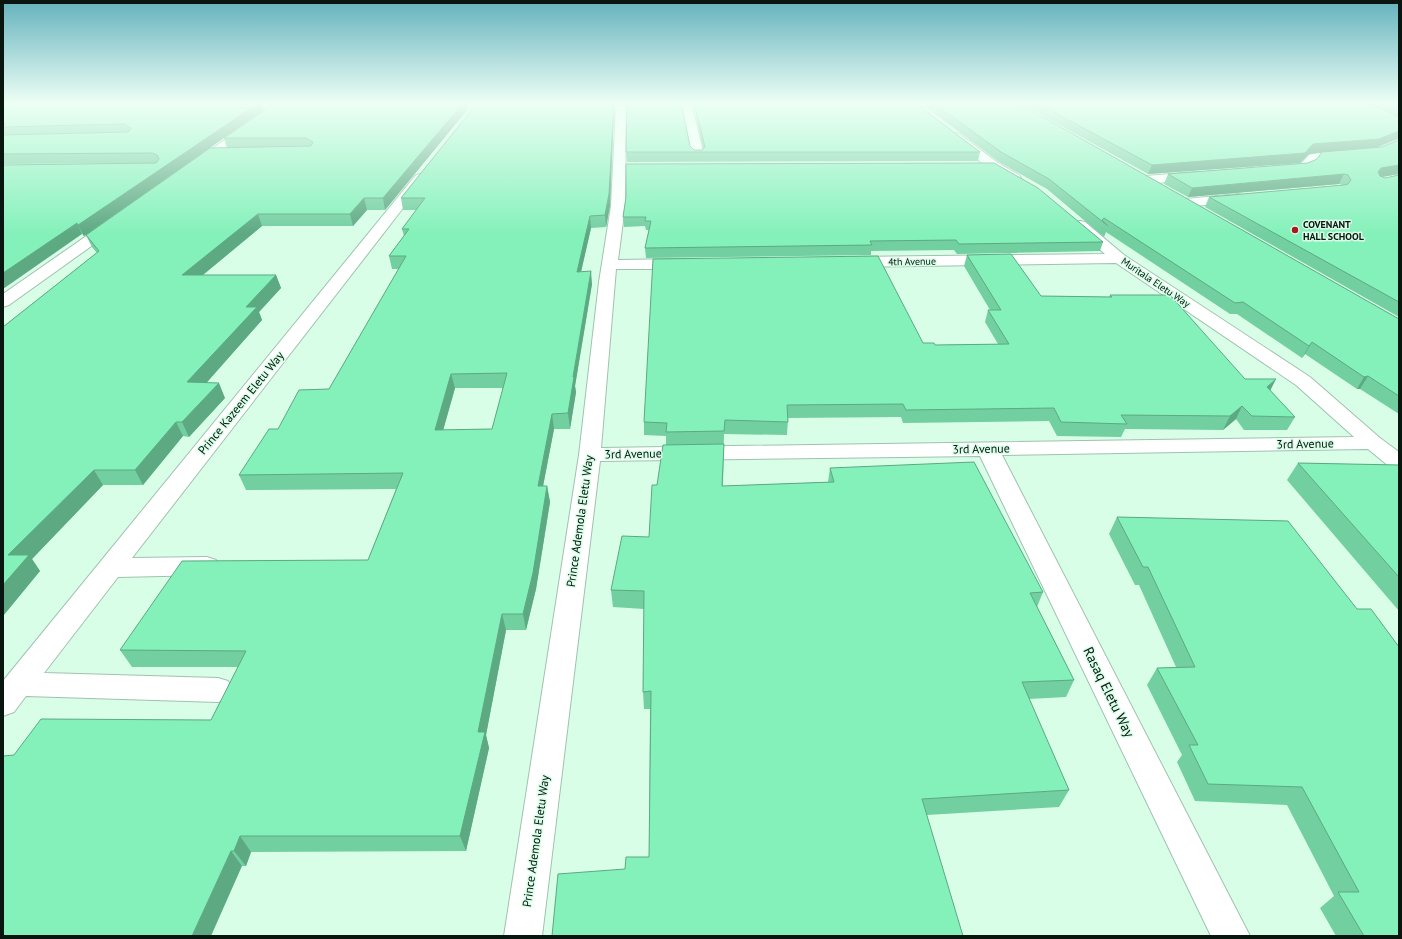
<svg xmlns="http://www.w3.org/2000/svg" width="1402" height="939" viewBox="0 0 1402 939" font-family="'PT Sans',sans-serif">
<rect width="100%" height="100%" fill="#d8fee8"/>
<g fill="none" stroke-linecap="round" stroke-linejoin="round">
<defs>
<path id="minor" d="M 308,102 L 309,104 L 307,106 L 304,107 L 232,108 L 227,105 L 231,102 Z
M 434,102 L 510,102 L 511,104 L 506,107 L 438,107 L 435,106 L 433,104 Z
M 580,102 L 728,102 L 729,104 L 724,107 L 692,107 L 704,155 L 702,157 L 694,157 L 692,155 L 682,107 L 626,107 L 625,206 L 618,260 L 682,259 L 687,261 L 690,264 L 687,267 L 682,269 L 616,269 L 601,448 L 1354,437 L 1296,385 L 1116,263 L 851,267 L 846,265 L 843,262 L 846,259 L 851,257 L 1105,254 L 1075,228 L 1073,225 L 1075,222 L 1080,221 L 1085,222 L 1124,255 L 1310,377 L 1380,438 L 1399,452 L 1399,470 L 1391,468 L 1368,449 L 1002,455 L 1250,936 L 1211,936 L 980,456 L 600,461 L 542,936 L 504,936 L 579,455 L 599,282 L 611,206 L 616,107 L 584,107 L 581,106 L 579,104 Z
M 882,102 L 971,102 L 966,105 L 886,107 L 883,106 L 881,104 Z
M 250,124 L 254,125 L 255,127 L 254,129 L 201,168 L 193,168 L 191,165 L 193,162 L 246,125 Z
M 955,133 L 959,134 L 998,163 L 1019,175 L 1021,178 L 1019,181 C 1004,184 964,148 951,138 L 950,136 L 951,134 Z
M 1399,139 L 1399,146 L 1377,155 L 1317,159 C 1315,163 1312,168 1308,169 C 1302,172 1281,173 1275,172 L 1273,169 L 1275,166 L 1301,164 L 1309,155 L 1317,153 L 1375,149 Z
M 1195,172 L 1199,173 L 1201,176 L 1199,179 L 1146,184 L 1142,183 L 1140,180 L 1142,177 L 1146,176 Z
M 420,174 L 424,175 L 426,178 L 424,181 L 132,558 L 207,557 L 216,560 L 220,566 L 216,572 L 207,575 L 118,577 L 44,673 L 218,678 L 228,681 L 233,690 L 228,699 L 218,702 L 26,696 L 14,712 L 3,716 L 3,681 L 416,175 Z
M 1238,194 L 1243,195 L 1244,198 L 1243,201 L 1185,207 L 1180,206 L 1178,203 L 1180,200 L 1185,199 Z
M 113,220 L 118,221 L 120,224 L 118,227 L 9,305 L 3,307 L 3,294 L 108,221 Z"/>
</defs>
<use href="#minor" stroke="#9fc2ae" stroke-width="2"/>
<use href="#minor" fill="#fff" fill-rule="evenodd"/>
</g>
<path fill="#72cfa0" fill-rule="evenodd" d="M 3,102 L 35,102 L 3,104 Z
M 59,102 L 262,102 L 264,110 L 84,236 L 82,234 L 3,165 L 156,163 L 3,164 L 3,104 Z
M 277,102 L 467,102 L 468,109 L 385,210 L 367,210 L 353,226 L 262,226 L 203,275 L 276,275 L 281,288 L 259,312 L 262,320 L 206,383 L 225,398 L 189,437 L 183,436 L 143,485 L 103,485 L 32,559 L 40,571 L 3,616 L 3,327 L 97,253 L 92,247 L 86,235 L 227,148 L 224,138 Z
M 478,102 L 614,102 L 614,108 L 610,206 L 606,227 L 591,228 L 581,272 L 592,284 L 575,386 L 576,392 L 570,429 L 554,429 L 543,486 L 547,486 L 550,502 L 536,589 L 526,630 L 506,630 L 486,735 L 489,748 L 466,851 L 251,852 L 246,866 L 242,866 L 14,755 L 211,720 L 238,667 L 132,667 L 120,650 L 368,560 L 396,489 L 246,490 L 239,475 L 278,429 L 329,389 L 399,269 L 392,269 L 389,256 L 404,236 L 402,229 L 416,210 L 403,210 L 401,198 ZM 455,388 L 503,388 L 492,429 L 443,430 Z
M 694,102 L 914,102 L 980,152 L 978,161 L 627,162 L 626,152 L 690,146 L 694,150 L 702,150 L 703,149 L 694,108 Z
M 928,102 L 1015,102 L 1399,319 L 1399,414 L 1360,389 L 1357,389 L 1305,354 L 1302,358 L 1237,314 L 1230,314 L 1106,232 L 1104,237 L 1047,189 L 999,162 L 927,108 Z
M 1018,102 L 1174,102 L 1176,103 L 1177,103 L 1176,102 L 1296,102 L 1298,103 L 1377,107 L 1368,102 L 1399,102 L 1399,138 L 1375,148 L 1333,151 L 1382,147 L 1399,140 L 1399,174 L 1381,177 L 1385,178 L 1399,175 L 1399,317 L 1205,207 L 1209,197 L 1343,185 L 1339,184 L 1188,197 L 1164,184 L 1168,174 L 1308,163 L 1317,159 L 1322,152 L 1309,154 L 1300,163 L 1148,174 Z
M 626,197 L 1103,242 L 1100,251 L 957,254 L 954,250 L 871,251 L 871,255 L 646,258 L 645,248 L 649,230 L 646,230 L 645,226 L 624,227 L 623,217 Z
M 967,255 L 1041,296 L 1109,297 L 1110,295 L 1245,379 L 1270,390 L 1295,417 L 1287,430 L 1244,430 L 1236,419 L 1223,430 L 1125,429 L 1121,437 L 1057,436 L 1049,421 L 903,423 L 901,417 L 788,418 L 787,435 L 724,434 L 723,486 L 828,482 L 830,468 L 1043,592 L 1037,607 L 1074,680 L 1066,697 L 1029,699 L 1069,790 L 1059,807 L 927,815 L 625,869 L 649,857 L 650,709 L 644,709 L 643,692 L 644,609 L 613,607 L 611,590 L 649,537 L 657,485 L 666,445 L 666,436 L 644,435 L 644,422 L 923,343 L 935,345 L 998,344 L 985,322 L 988,310 L 990,310 L 964,266 Z
M 1298,463 L 1399,465 L 1399,611 L 1287,480 Z
M 1117,517 L 1288,521 L 1399,936 L 1336,936 L 1320,908 L 1334,896 L 1287,805 L 1195,801 L 1177,762 L 1182,755 L 1147,685 L 1157,668 L 1176,667 L 1139,585 L 1135,585 L 1109,534 Z"/>
<path fill="#5ca982" d="M 260,102 L 262,102 L 264,110 L 84,236 L 78,225 Z
M 464,102 L 467,102 L 468,109 L 385,210 L 383,198 Z
M 614,102 L 614,108 L 610,206 L 606,227 L 605,215 Z
M 1399,131 L 1399,138 L 1375,148 L 1309,154 L 1300,163 L 1148,174 L 1152,165 L 1313,144 Z
M 1399,165 L 1399,174 L 1376,178 L 1378,172 L 1381,168 Z
M 1344,174 L 1339,184 L 1188,197 L 1192,188 Z
M 364,198 L 367,210 L 353,226 L 350,214 Z
M 258,214 L 262,226 L 187,288 L 182,275 Z
M 590,216 L 591,228 L 578,285 L 577,272 Z
M 77,223 L 82,234 L 3,289 L 3,273 Z
M 591,271 L 592,284 L 575,386 L 576,392 L 570,429 L 568,413 L 573,377 Z
M 276,275 L 281,288 L 259,312 L 262,320 L 194,397 L 187,382 L 246,307 Z
M 1312,342 L 1305,354 L 1302,358 L 1309,346 Z
M 451,374 L 455,388 L 439,445 L 435,430 Z
M 1368,376 L 1360,389 L 1357,389 L 1364,377 Z
M 1276,379 L 1269,393 L 1267,387 Z
M 219,383 L 225,398 L 189,437 L 182,422 Z
M 1242,406 L 1236,419 L 1223,430 L 1230,416 Z
M 552,414 L 554,429 L 540,502 L 538,486 Z
M 176,422 L 183,436 L 143,485 L 135,470 Z
M 94,470 L 103,485 L 32,559 L 40,571 L 3,616 L 3,585 L 8,555 Z
M 547,486 L 550,502 L 536,589 L 526,630 L 523,614 Z
M 502,614 L 506,630 L 486,735 L 489,748 L 466,851 L 460,836 L 478,732 Z
M 240,836 L 251,852 L 246,866 L 234,851 Z
M 231,851 L 242,866 L 211,936 L 192,936 Z"/>
<path fill="#84f1ba" stroke="#5ca982" fill-rule="evenodd" d="M 59,102 L 260,102 L 78,225 L 77,223 L 3,273 L 3,165 L 156,163 L 159,159 L 157,155 L 152,153 L 3,154 L 3,135 L 128,132 L 131,128 L 124,124 L 3,127 L 3,125 L 5,124 L 3,124 L 3,104 Z
M 277,102 L 464,102 L 383,198 L 364,198 L 350,214 L 258,214 L 182,275 L 276,275 L 246,307 L 257,307 L 187,382 L 219,383 L 182,422 L 176,422 L 135,470 L 94,470 L 8,555 L 29,555 L 3,585 L 3,327 L 99,251 L 86,235 L 210,148 L 311,146 L 313,142 L 306,138 L 224,138 Z
M 478,102 L 614,102 L 609,194 L 605,215 L 590,216 L 577,272 L 591,271 L 573,377 L 574,377 L 568,413 L 552,414 L 538,486 L 547,486 L 533,573 L 523,614 L 502,614 L 478,732 L 485,732 L 460,836 L 240,836 L 234,851 L 231,851 L 192,936 L 3,936 L 3,756 L 14,755 L 41,719 L 211,720 L 246,651 L 120,650 L 182,561 L 368,560 L 403,473 L 239,475 L 269,429 L 278,429 L 299,390 L 329,389 L 406,256 L 389,256 L 409,229 L 402,229 L 425,198 L 401,198 ZM 507,373 L 492,429 L 435,430 L 451,374 Z
M 627,102 L 681,102 L 690,146 L 694,150 L 702,150 L 705,147 L 694,102 L 914,102 L 980,152 L 626,152 Z
M 932,102 L 1015,102 L 1059,126 L 1399,319 L 1399,396 L 1368,376 L 1364,377 L 1312,342 L 1309,346 L 1243,302 L 1235,303 L 1104,218 L 1102,220 L 1108,226 L 1049,179 L 1001,152 Z
M 1035,102 L 1174,102 L 1176,103 L 1184,103 L 1184,102 L 1296,102 L 1298,103 L 1313,102 L 1366,102 L 1399,117 L 1399,131 L 1379,139 L 1313,144 L 1305,153 L 1152,165 Z
M 1388,102 L 1399,102 L 1399,108 Z
M 1399,140 L 1399,165 L 1381,168 L 1378,172 L 1380,176 L 1385,178 L 1399,175 L 1399,302 L 1209,197 L 1344,185 L 1348,184 L 1351,180 L 1348,175 L 1344,174 L 1192,188 L 1168,174 L 1308,163 L 1317,159 L 1322,152 L 1382,147 Z
M 994,163 L 1038,188 L 1103,242 L 959,244 L 956,240 L 870,241 L 872,245 L 645,248 L 651,221 L 645,221 L 646,217 L 623,217 L 626,197 L 626,164 Z
M 1011,254 L 1041,296 L 1112,297 L 1110,295 L 1170,295 L 1245,379 L 1276,379 L 1267,387 L 1295,417 L 1252,416 L 1242,406 L 1230,416 L 1121,415 L 1127,424 L 1061,422 L 1054,408 L 906,410 L 903,404 L 787,405 L 788,422 L 725,420 L 724,431 L 666,432 L 667,423 L 644,422 L 653,259 L 878,256 L 923,343 L 934,343 L 935,345 L 1009,344 L 988,310 L 1001,310 L 967,255 Z
M 724,444 L 722,486 L 834,482 L 830,468 L 974,462 L 1043,592 L 1030,593 L 1074,680 L 1022,682 L 1069,790 L 922,799 L 963,936 L 552,936 L 558,874 L 625,869 L 626,857 L 649,857 L 651,691 L 643,692 L 644,591 L 611,590 L 622,536 L 649,537 L 652,485 L 657,485 L 663,445 Z
M 1298,463 L 1399,465 L 1399,577 Z
M 1117,517 L 1288,521 L 1357,609 L 1371,609 L 1399,647 L 1399,936 L 1364,936 L 1338,892 L 1359,892 L 1302,787 L 1208,784 L 1189,745 L 1198,745 L 1157,668 L 1195,667 L 1148,567 L 1143,567 Z"/>
<linearGradient id="sky" x2="0" y2="1"><stop stop-color="#64b2bd"/><stop offset="0.44" stop-color="#edfff5"/><stop offset="1" stop-color="#edfff5" stop-opacity="0"/></linearGradient>
<rect width="1402" height="234" fill="url(#sky)"/>
<circle fill="#ab181c" stroke="#d8fee8" stroke-width="1.5" cx="1295" cy="230" r="4"/>
<g text-anchor="middle" stroke-width="3" stroke-linejoin="round" paint-order="stroke">
<g font-size="10" font-weight="bold" fill="#08160f" stroke="#d8fee8" text-anchor="start">
<text x="1303" y="228">COVENANT<tspan x="1303" dy="12">HALL SCHOOL</tspan></text>
</g>
<g font-size="10" fill="#08160f" stroke="#d8fee8">
<text transform="translate(912 261) rotate(-1)" y="4">4th Avenue</text>
<text transform="translate(1156 282) rotate(34)" y="4">Muritala Eletu Way</text>
</g>
<g font-size="12" fill="#08160f" stroke="#d8fee8">
<text transform="translate(241 403) rotate(-51)" y="4">Prince Kazeem Eletu Way</text>
<text transform="translate(1305 444) rotate(-1)" y="4">3rd Avenue</text>
<text transform="translate(981 449) rotate(-1)" y="4">3rd Avenue</text>
<text transform="translate(633 454) rotate(-1)" y="4">3rd Avenue</text>
<text transform="translate(580 521) rotate(-82)" y="4">Prince Ademola Eletu Way</text>
<text transform="translate(536 841) rotate(-82)" y="4">Prince Ademola Eletu Way</text>
</g>
<g font-size="14" fill="#08160f" stroke="#d8fee8">
<text transform="translate(1109 692) rotate(64)" y="5">Rasaq Eletu Way</text>
</g>
</g>
<rect width="1402" height="939" fill="none" stroke="#08160f" stroke-width="8"/>
</svg>
